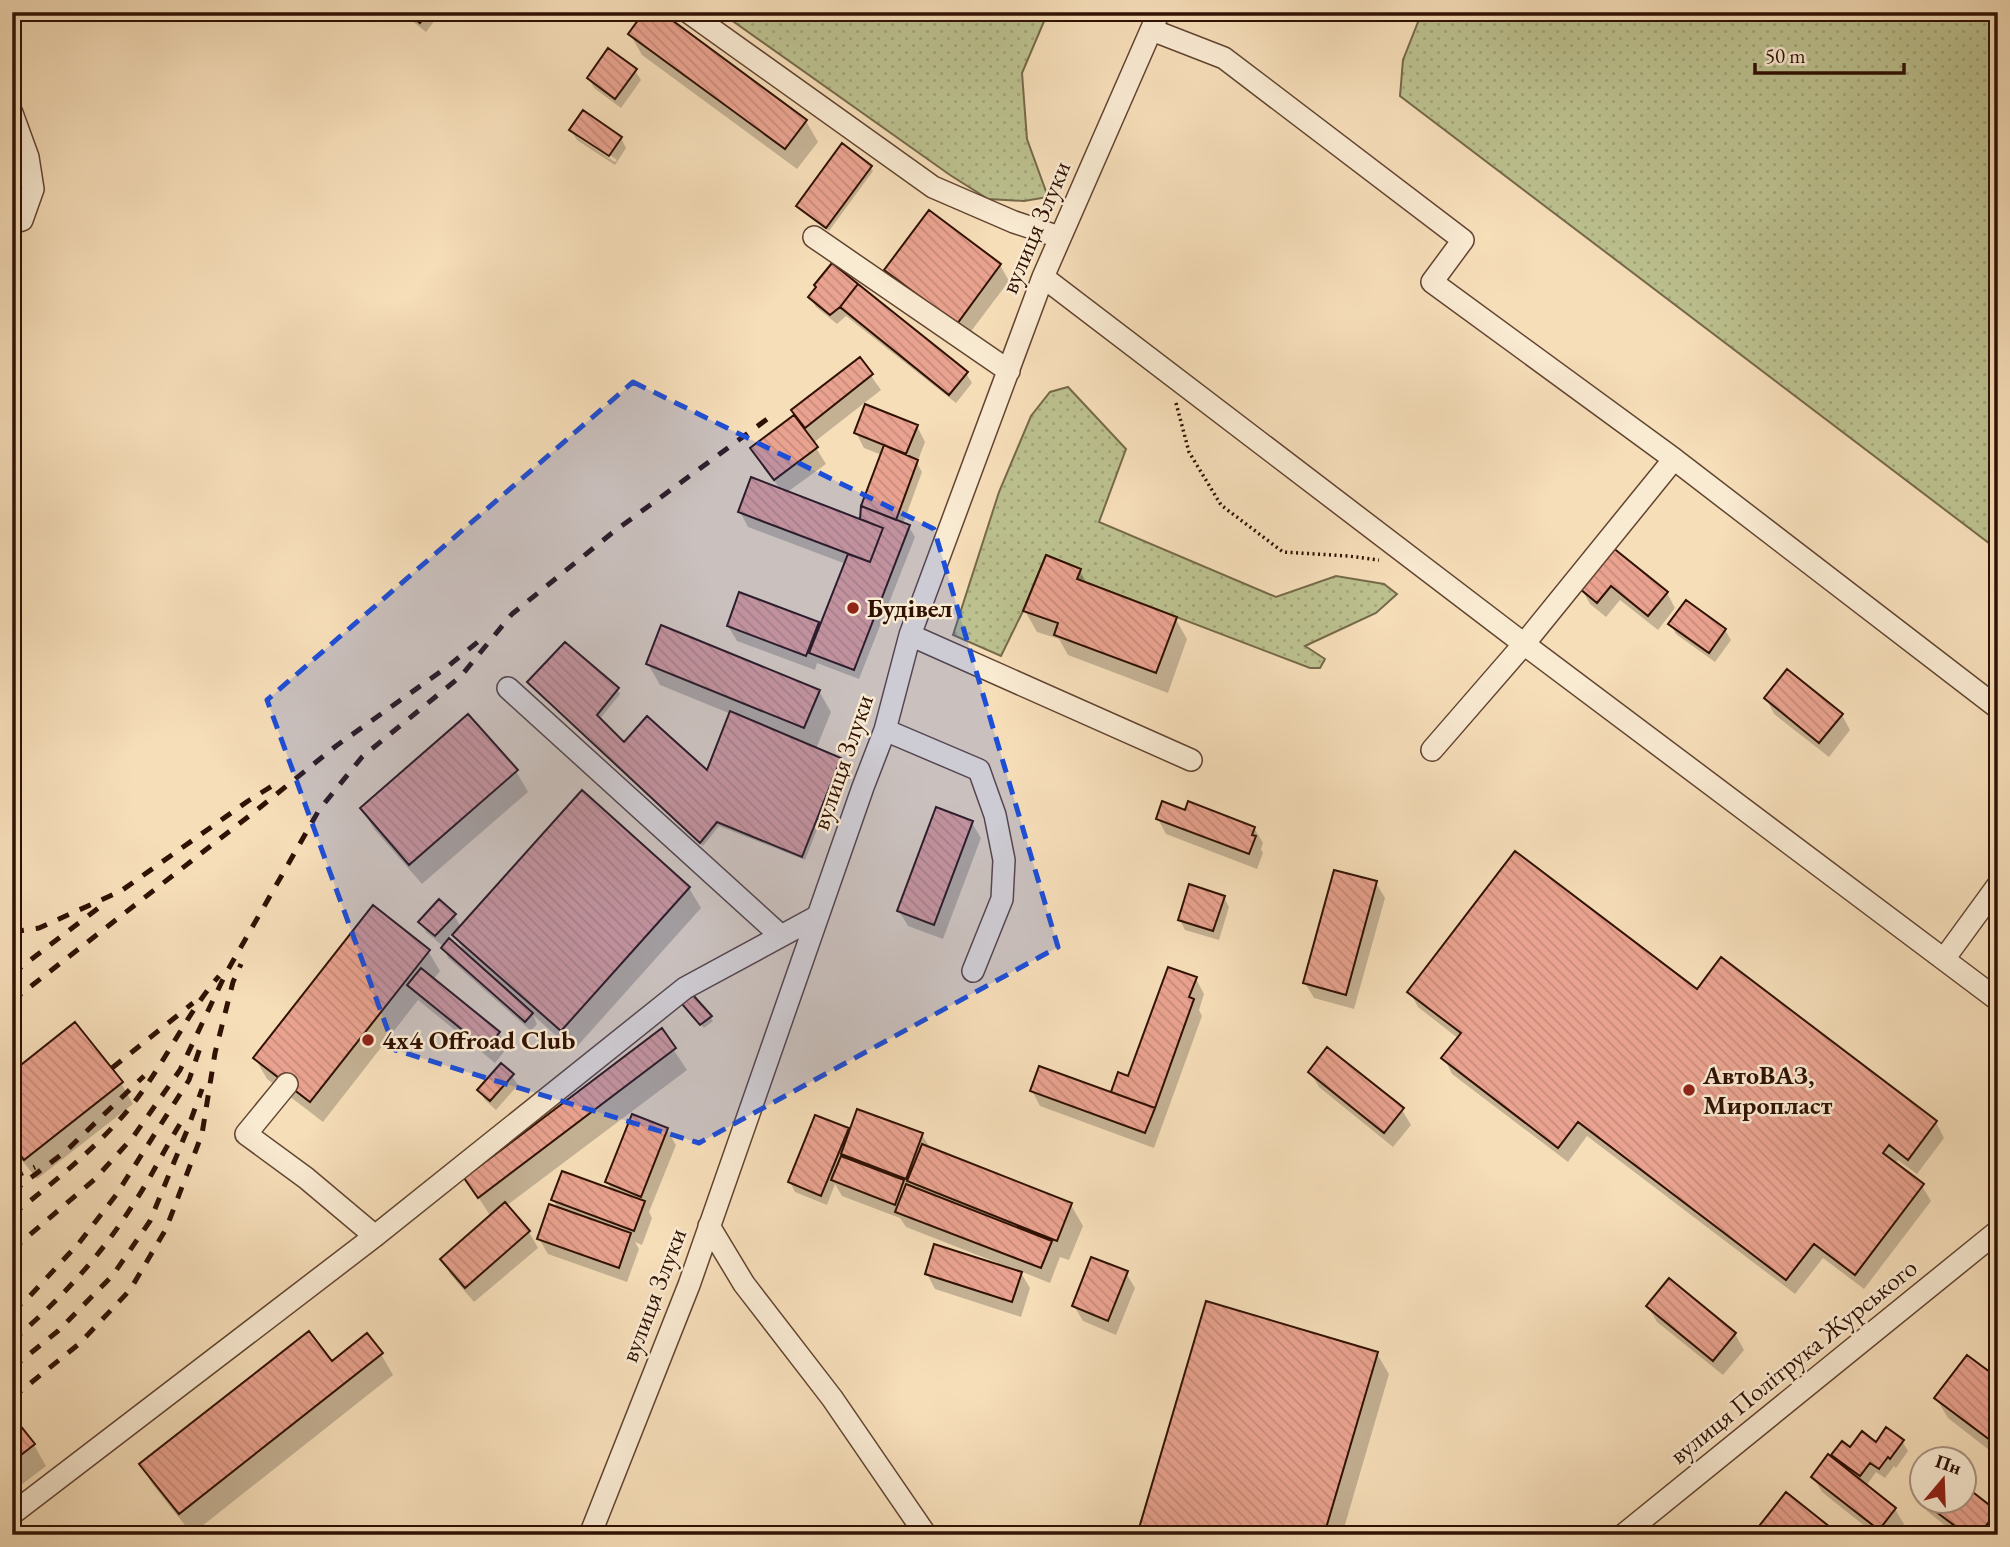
<svg xmlns="http://www.w3.org/2000/svg" width="2010" height="1547" viewBox="0 0 2010 1547" font-family="'EB Garamond',serif">
<defs>
<pattern id="grass-dots" width="8" height="8" patternUnits="userSpaceOnUse" patternTransform="scale(1.75)"><rect width="8" height="8" fill="#bcc18f"/><path d="M2 2h.1M6 6h.1" fill="none" stroke="#a2a57a" stroke-width="1.8" stroke-linecap="round"/></pattern>
<pattern id="building-back-hatch" width="6" height="6" patternUnits="userSpaceOnUse" patternTransform="scale(1.75)"><rect width="6" height="6" fill="#eaa390"/><path d="M-1 5l2 2M0 0l6 6M5-1l2 2" fill="none" stroke="#c98b7b"/></pattern>
</defs>
<rect width="100%" height="100%" fill="#f6deb9"/>
<filter id="stains"><feTurbulence type="fractalNoise" baseFrequency=".00286" numOctaves="4"/><feColorMatrix values="0 0 0 0 .2 0 0 0 0 .09 0 0 0 0 .02 0 0 0 .5 -.17"/></filter>
<radialGradient id="worn" r=".72"><stop offset=".6" stop-color="#630" stop-opacity="0"/><stop offset="1" stop-color="#630" stop-opacity=".3"/></radialGradient>
<path fill="url(#grass-dots)" stroke="#766949" stroke-width="2" d="M 720,12 L 1048,12 L 1022,73 L 1027,139 L 1048,197 L 1024,201 L 988,199 L 950,175 Z
M 1422,12 L 1998,12 L 1998,550 L 1400,96 L 1403,60 Z
M 1068,387 L 1126,449 L 1099,522 L 1276,597 L 1336,576 L 1384,584 L 1397,594 L 1376,613 L 1305,646 L 1325,659 L 1320,668 L 1310,668 L 1077,579 L 1081,569 L 1046,555 L 1023,611 L 1001,656 L 953,635 L 999,492 L 1031,416 L 1050,392 Z"/>
<path fill="#0003" fill-rule="evenodd" d="M 401,12 L 441,12 L 426,32 Z
M 630,34 L 806,121 L 818,142 L 797,169 L 642,55 Z
M 635,71 L 641,80 L 621,108 L 594,88 L 589,78 Z
M 571,130 L 621,138 L 626,148 L 615,165 L 577,140 ZM 577,133 L 617,160 L 615,162 L 577,137 Z
M 870,167 L 873,171 L 829,231 L 801,210 L 798,206 Z
M 1000,265 L 1009,281 L 966,338 L 895,285 L 886,270 Z
M 818,288 L 966,373 L 972,383 L 956,403 L 846,316 L 837,324 L 816,307 L 810,297 Z
M 859,359 L 881,390 L 813,443 L 826,464 L 786,493 L 861,522 L 862,506 L 882,455 L 864,448 L 856,433 L 917,426 L 925,442 L 917,463 L 922,472 L 903,524 L 909,527 L 915,537 L 859,679 L 817,663 L 815,670 L 737,641 L 728,626 L 818,623 L 821,629 L 846,564 L 748,527 L 740,512 L 782,491 L 761,464 L 753,449 L 796,416 Z
M 1612,549 L 1667,593 L 1675,608 L 1658,630 L 1620,600 L 1606,617 L 1590,604 L 1581,588 Z
M 1080,571 L 1088,585 L 1175,618 L 1187,639 L 1168,693 L 1068,655 L 1059,639 L 1037,632 L 1025,611 Z
M 1671,624 L 1725,630 L 1731,640 L 1715,662 L 1676,634 Z
M 648,664 L 819,691 L 831,712 L 816,749 L 840,759 L 843,763 L 805,860 L 719,826 L 703,846 L 532,686 L 617,689 L 620,694 L 599,720 L 624,744 L 708,773 L 731,714 L 660,685 Z
M 1766,698 L 1842,715 L 1850,730 L 1829,757 L 1774,714 Z
M 516,771 L 528,792 L 422,884 L 374,829 L 362,809 Z
M 1186,812 L 1254,828 L 1263,843 L 1261,849 L 1263,853 L 1257,869 L 1166,834 L 1158,819 Z
M 972,823 L 981,838 L 943,939 L 908,926 L 899,911 Z
M 1376,883 L 1385,898 L 1354,1009 L 1314,998 L 1305,983 Z
M 689,888 L 701,908 L 573,1051 L 533,1015 L 537,1024 L 531,1031 L 448,958 L 444,947 L 426,932 L 421,922 L 454,915 L 461,927 ZM 453,932 L 466,955 L 447,939 Z
M 1224,897 L 1229,907 L 1219,940 L 1185,930 L 1180,920 Z
M 428,951 L 440,971 L 433,980 L 499,1033 L 507,1048 L 495,1063 L 418,1000 L 323,1122 L 267,1079 L 255,1058 Z
M 1196,979 L 1204,994 L 1199,1010 L 1202,1016 L 1154,1148 L 1040,1106 L 1032,1091 L 1112,1094 L 1119,1075 L 1129,1078 Z
M 1410,992 L 1697,992 L 1936,1122 L 1944,1138 L 1917,1174 L 1898,1160 L 1894,1164 L 1922,1186 L 1931,1201 L 1864,1289 L 1823,1258 L 1795,1294 L 1587,1136 L 1568,1162 L 1452,1074 L 1444,1058 L 1459,1039 L 1418,1007 Z
M 687,1009 L 710,1017 L 713,1021 L 704,1028 Z
M 661,1031 L 687,1070 L 506,1206 L 529,1232 L 538,1248 L 474,1302 L 451,1275 L 442,1260 L 491,1217 L 466,1178 Z
M 1310,1072 L 1402,1110 L 1411,1125 L 1393,1147 L 1319,1087 Z
M 12,1074 L 121,1083 L 133,1104 L 37,1179 L 12,1148 Z
M 512,1076 L 518,1085 L 496,1110 L 485,1100 L 479,1090 Z
M 667,1130 L 676,1145 L 649,1212 L 652,1218 L 642,1245 L 635,1242 L 639,1249 L 627,1282 L 548,1254 L 539,1239 L 558,1208 L 553,1200 L 612,1191 L 607,1182 Z
M 847,1130 L 850,1134 L 922,1135 L 931,1149 L 1071,1205 L 1083,1226 L 1069,1260 L 1060,1257 L 1050,1283 L 1020,1271 L 1030,1288 L 1021,1317 L 935,1289 L 927,1274 L 997,1265 L 998,1263 L 906,1227 L 900,1218 L 842,1196 L 835,1184 L 827,1205 L 795,1192 L 790,1182 Z
M 1126,1273 L 1135,1288 L 1116,1335 L 1083,1321 L 1074,1306 Z
M 1648,1306 L 1735,1334 L 1744,1350 L 1723,1375 L 1657,1322 Z
M 381,1354 L 393,1375 L 192,1534 L 153,1485 L 141,1465 Z
M 1377,1354 L 1389,1374 L 1342,1535 L 1139,1535 Z
M 1998,1380 L 1998,1457 L 1948,1418 L 1936,1398 Z
M 12,1418 L 34,1445 L 46,1466 L 12,1492 Z
M 1902,1441 L 1908,1451 L 1896,1468 L 1894,1466 L 1885,1478 L 1876,1472 L 1866,1486 L 1895,1509 L 1904,1524 L 1895,1535 L 1876,1535 L 1822,1492 L 1813,1477 L 1839,1465 L 1833,1455 L 1851,1449 Z
M 1965,1488 L 1996,1512 L 1998,1516 L 1998,1535 L 1957,1535 L 1927,1511 L 1918,1496 L 1923,1490 L 1923,1502 L 1965,1502 Z"/>
<path fill="url(#building-back-hatch)" stroke="#301103" stroke-width="2" d="M 406,12 L 428,12 L 420,23 Z
M 644,12 L 661,12 L 807,120 L 785,149 L 628,34 Z
M 608,48 L 637,69 L 615,99 L 587,78 Z
M 583,110 L 622,137 L 609,156 L 569,130 Z
M 842,143 L 872,166 L 826,228 L 796,206 Z
M 929,210 L 1001,264 L 957,324 L 884,270 Z
M 832,263 L 858,284 L 840,307 L 830,315 L 808,297 L 816,287 L 814,285 Z
M 858,284 L 968,372 L 949,395 L 840,307 Z
M 860,357 L 873,374 L 805,428 L 791,410 Z
M 865,404 L 918,425 L 906,454 L 854,433 Z
M 794,415 L 818,447 L 774,480 L 750,448 Z
M 884,445 L 918,460 L 896,520 L 861,506 Z
M 751,477 L 883,528 L 870,562 L 738,512 Z
M 861,506 L 910,525 L 854,670 L 809,653 L 848,554 L 870,562 L 883,528 L 860,519 Z
M 1612,547 L 1668,592 L 1648,616 L 1611,586 L 1597,603 L 1579,588 Z
M 1046,555 L 1081,569 L 1077,579 L 1177,617 L 1156,673 L 1054,635 L 1058,623 L 1023,611 Z
M 739,592 L 819,622 L 806,656 L 727,626 Z
M 1686,600 L 1726,629 L 1709,653 L 1668,624 Z
M 661,625 L 820,690 L 804,728 L 646,664 Z
M 565,642 L 619,688 L 597,715 L 624,742 L 647,716 L 707,770 L 730,711 L 841,758 L 802,857 L 717,822 L 700,843 L 527,682 Z
M 1787,669 L 1843,714 L 1819,743 L 1764,698 Z
M 468,714 L 518,770 L 409,865 L 360,808 Z
M 582,790 L 690,887 L 561,1031 L 452,935 Z
M 1162,801 L 1185,810 L 1188,801 L 1255,827 L 1252,835 L 1256,836 L 1249,854 L 1156,819 Z
M 936,807 L 973,821 L 934,925 L 897,911 Z
M 1515,851 L 1697,989 L 1721,957 L 1937,1121 L 1908,1160 L 1889,1145 L 1883,1153 L 1924,1184 L 1855,1275 L 1814,1244 L 1786,1280 L 1578,1122 L 1558,1148 L 1441,1058 L 1461,1033 L 1407,992 Z
M 1334,870 L 1377,881 L 1346,995 L 1303,983 Z
M 1189,884 L 1225,896 L 1213,931 L 1178,920 Z
M 439,899 L 456,914 L 435,936 L 418,922 Z
M 373,905 L 430,950 L 310,1102 L 253,1058 Z
M 449,938 L 533,1013 L 525,1022 L 441,948 Z
M 1168,967 L 1197,977 L 1189,997 L 1194,999 L 1155,1108 L 1111,1092 L 1118,1072 L 1128,1076 Z
M 421,968 L 500,1032 L 486,1049 L 407,985 Z
M 693,995 L 712,1016 L 700,1025 L 682,1004 Z
M 75,1022 L 123,1082 L 24,1160 L 12,1144 L 12,1072 Z
M 662,1028 L 676,1048 L 478,1198 L 464,1178 Z
M 1327,1047 L 1404,1108 L 1384,1133 L 1308,1072 Z
M 501,1063 L 514,1074 L 490,1101 L 477,1090 Z
M 1039,1066 L 1155,1108 L 1145,1133 L 1030,1091 Z
M 857,1109 L 923,1133 L 906,1179 L 841,1154 Z
M 632,1114 L 668,1128 L 641,1197 L 605,1182 Z
M 815,1115 L 849,1128 L 821,1196 L 788,1182 Z
M 922,1144 L 1072,1203 L 1057,1241 L 907,1181 Z
M 841,1156 L 904,1180 L 895,1205 L 831,1180 Z
M 562,1171 L 645,1201 L 634,1231 L 551,1200 Z
M 906,1184 L 1052,1241 L 1041,1268 L 895,1212 Z
M 505,1202 L 530,1231 L 465,1288 L 440,1259 Z
M 549,1204 L 631,1233 L 619,1268 L 537,1239 Z
M 934,1244 L 1022,1272 L 1012,1302 L 925,1274 Z
M 1091,1257 L 1128,1271 L 1108,1321 L 1072,1306 Z
M 1669,1278 L 1736,1333 L 1713,1361 L 1646,1306 Z
M 1206,1301 L 1378,1352 L 1324,1535 L 1137,1535 Z
M 309,1331 L 332,1361 L 367,1333 L 383,1353 L 179,1514 L 139,1464 Z
M 1967,1355 L 1998,1378 L 1998,1446 L 1934,1398 Z
M 12,1415 L 35,1444 L 12,1462 Z
M 1886,1427 L 1904,1440 L 1890,1459 L 1888,1457 L 1879,1469 L 1870,1463 L 1860,1476 L 1831,1455 L 1842,1441 L 1850,1447 L 1862,1431 L 1876,1442 Z
M 1828,1454 L 1896,1508 L 1879,1530 L 1811,1477 Z
M 1965,1486 L 1997,1511 L 1979,1535 L 1967,1535 L 1923,1502 L 1965,1502 Z
M 1786,1492 L 1840,1535 L 1752,1535 Z"/>
<g fill="none" stroke-linecap="round" stroke-linejoin="round">
<defs>
<path id="minor" d="M 688,12 L 933,187 L 1014,222 L 1059,237
M 1152,30 L 1224,58 L 1463,240 L 1432,282 L 1674,459 L 1998,708
M 12,113 L 28,157 L 33,189 L 22,220 L 12,223
M 814,237 L 1009,371
M 1043,277 L 1524,644 L 1998,1000
M 910,635 L 1191,760
M 508,688 L 781,936
M 885,730 L 979,770 L 995,815 L 1004,860 L 1002,899 L 973,971
M 1432,750 L 1524,644 L 1674,459
M 1944,959 L 1998,885
M 287,1084 L 246,1134 L 306,1178 L 375,1236
M 709,1226 L 744,1284 L 832,1398 L 926,1535
M 12,1514 L 375,1236 L 685,988 L 818,916
M 590,1535 L 689,1285 L 863,787 L 885,730 L 910,635 L 1043,277 L 1159,12
M 1623,1535 L 1998,1231"/>
</defs>
<use href="#minor" stroke="#624430" stroke-width="24"/>
<path stroke="#301103" stroke-width="3.5" stroke-dasharray="2 3.5" stroke-linecap="butt" d="M 1176,403 L 1189,452 L 1221,505 L 1283,552 L 1348,556 L 1379,560"/>
<use href="#minor" stroke="#f9ead2" stroke-width="21"/>
<path stroke="#301103" stroke-width="5" stroke-dasharray="12 12" stroke-linecap="butt" d="M 12,932 L 39,928 L 121,891 L 248,801 L 280,781
M 12,974 L 101,906
M 12,1001 L 258,809 L 336,746 L 447,667 L 485,636
M 112,1068 L 193,1003
M 12,1178 L 35,1167
M 12,1192 L 66,1151 L 144,1076
M 12,1215 C 53,1183 94,1150 128,1110 C 163,1068 184,1017 219,976
M 12,1250 L 95,1179 L 133,1137 L 180,1070 L 225,975 L 319,810 L 362,757 L 461,676 L 512,614 L 612,533 L 770,417
M 12,1311 L 28,1298 L 79,1243 L 116,1195 L 189,1080 L 201,1045
M 12,1341 C 59,1301 101,1256 134,1203 C 152,1176 166,1146 183,1119
M 12,1368 L 58,1331 L 113,1275 L 150,1221 L 188,1128 L 202,1089
M 12,1398 L 79,1344 L 130,1290 L 166,1229 L 202,1134 L 215,1053 L 233,982 L 241,964"/>
</g>
<path fill="#1d4ed8" fill-opacity="0.2" stroke="#1d4ed8" stroke-width="5" stroke-dasharray="14 9" stroke-linejoin="round" d="M 633,382 L 934,529 L 1058,947 L 699,1143 L 395,1050 L 267,700 Z"/>
<g fill="#8f2418" stroke="#f9ead2" stroke-width="2.5">
<circle cx="853" cy="608" r="7"/>
<circle cx="368" cy="1040" r="7"/>
<circle cx="1689" cy="1090" r="7"/>
</g>
<g text-anchor="middle" stroke-width="5" stroke-linejoin="round" paint-order="stroke">
<g font-size="26" fill="#301103" stroke="#f9ead2">
<text transform="translate(1035 227) rotate(-67)" y="9">вулиця Злуки</text>
<text transform="translate(842 762) rotate(-71)" y="9">вулиця Злуки</text>
<text transform="translate(653 1295) rotate(-69)" y="9">вулиця Злуки</text>
<text transform="translate(1793 1361) rotate(-39)" y="9">вулиця Політрука Журського</text>
</g>
<g font-size="26" font-weight="bold" fill="#301103" stroke="#f9ead2" text-anchor="start">
<text x="867" y="617">Будівел</text>
<text x="382" y="1049">4x4 Offroad Club</text>
<text x="1703" y="1084">АвтоВАЗ,<tspan x="1703" dy="30">Миропласт</tspan></text>
</g>
</g>
<rect width="2010" height="1547" fill="none" stroke="#f6deb9" stroke-width="42"/>
<rect x="14" y="14" width="1982" height="1519" fill="none" stroke="#301103" stroke-width="3.5"/>
<rect x="21" y="21" width="1968" height="1505" fill="none" stroke="#301103" stroke-width="2"/>
<g transform="translate(1943 1480) rotate(19)"><circle r="33" fill="#f9ead2" stroke="#a9937f" stroke-width="2"/>
<path d="M0-5L12 26L0 18L-12 26Z" fill="#8f2418"/>
<text y="-10" font-size="19" font-weight="bold" text-anchor="middle" fill="#301103">Пн</text>
</g>
<path d="M1755 63v10h149v-10" fill="none" stroke="#301103" stroke-width="3.5"/>
<text x="1765" y="63" font-size="21" fill="#301103" stroke="#f9ead2" stroke-width="5" paint-order="stroke">50 m</text>
<rect width="100%" height="100%" filter="url(#stains)"/>
<rect width="100%" height="100%" fill="url(#worn)"/>
</svg>
